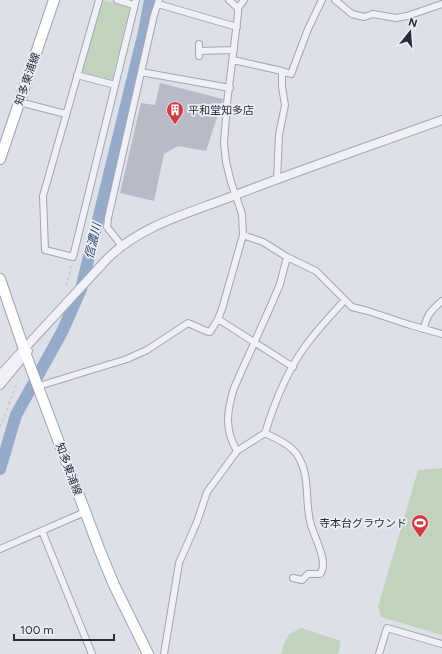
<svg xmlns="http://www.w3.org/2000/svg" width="442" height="654" viewBox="0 0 442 654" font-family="Figtree,'Noto Sans JP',sans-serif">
<rect width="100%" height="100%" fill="#dde0e7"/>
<path fill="#c1d2bd" d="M 102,0 L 130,7 L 112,80 L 81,72 Z
M 442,468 L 442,635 L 381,617 L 378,607 L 418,470 Z
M 301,628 L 341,641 L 338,654 L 281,654 L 283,646 L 289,634 Z"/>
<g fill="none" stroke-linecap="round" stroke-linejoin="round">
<path stroke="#96aac9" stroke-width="12" d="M 0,469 L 16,415 L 62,332 L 81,289 L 144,32 L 150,0"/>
</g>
<path fill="#b7bbc7" d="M 160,83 L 223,99 L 206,151 L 178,146 L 164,154 L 154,201 L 120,193 L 141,103 L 155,105 Z"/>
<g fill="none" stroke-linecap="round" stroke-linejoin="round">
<defs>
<path id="minor" d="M 99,0 L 43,196 L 45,250 L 73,257 L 136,0
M 117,0 L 134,5
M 335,0 L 352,14 L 364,17 L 373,14 L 396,18 L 407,16 L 442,4
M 158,4 L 237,27
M 238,8 L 244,0
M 199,51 L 234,50
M 199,56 L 199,44
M 233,60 L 282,71
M 141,72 L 230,88
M 77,75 L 115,85
M 19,102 L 66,114
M 277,180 L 279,135 L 285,105 L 282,87 L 282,71 L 291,74 L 308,29 L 322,0
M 243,235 L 263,242 L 287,257 L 316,271 L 352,307 L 368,311 L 410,325 L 442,334
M 122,246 L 107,227 L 108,218 L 154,15 L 159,0
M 218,319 L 293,367
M 424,329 C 426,316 432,309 442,301
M 39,386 L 127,359 L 147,350 L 188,323 L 206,331 L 210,332 L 218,319 L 222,309 L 243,235 L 242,214 L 231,182 L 226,162 L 224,143 L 227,103 L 238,14 L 238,8 L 229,0
M 265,433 C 276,439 293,445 299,458 C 310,477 305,500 310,521 C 312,534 330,562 320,574 L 308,574 L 302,580 L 293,578
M 237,451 C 224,429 227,411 234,388 L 272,303 L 280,284 L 287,257
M 42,531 L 92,654
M 0,549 L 85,512
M 164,654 L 179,563 L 197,522 L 207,492 L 237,451 L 265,433 C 274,404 286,373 304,348 C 316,331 330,316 344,301
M 379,654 L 387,628 L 442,644"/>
<path id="tertiary" d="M 0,375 L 107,259 C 139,227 183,215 225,199 C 297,171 370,146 442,120
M 0,385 L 28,351"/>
<path id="primary" d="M 0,159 L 54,0
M 0,279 L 26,355 L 100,551 L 114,585 L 148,654"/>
</defs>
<use href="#minor" stroke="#a2a6b1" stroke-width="8"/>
<use href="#tertiary" stroke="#a2a6b1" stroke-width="10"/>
<use href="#primary" stroke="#9ca3b3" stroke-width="12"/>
<path stroke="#bbbec6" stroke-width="1" stroke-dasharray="3 3" stroke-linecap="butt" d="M 66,286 L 72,263
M 0,427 L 18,381"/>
<use href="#minor" stroke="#eff1f6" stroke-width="6"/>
<use href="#tertiary" stroke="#eff1f6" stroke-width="8"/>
<use href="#primary" stroke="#fff" stroke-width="10"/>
</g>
<defs>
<symbol id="building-pin" viewBox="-11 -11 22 30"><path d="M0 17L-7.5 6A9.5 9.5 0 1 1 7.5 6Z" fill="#d33b44" stroke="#eceff5"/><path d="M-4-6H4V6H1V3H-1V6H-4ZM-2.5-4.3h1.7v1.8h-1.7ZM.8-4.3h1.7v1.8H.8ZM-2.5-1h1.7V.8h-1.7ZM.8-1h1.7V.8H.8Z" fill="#fff"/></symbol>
<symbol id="stadium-pin" viewBox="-11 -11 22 30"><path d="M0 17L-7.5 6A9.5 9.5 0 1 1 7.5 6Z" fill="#d33b44" stroke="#eceff5"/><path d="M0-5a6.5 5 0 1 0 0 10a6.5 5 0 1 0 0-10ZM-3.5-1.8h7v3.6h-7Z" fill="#fff"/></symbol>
</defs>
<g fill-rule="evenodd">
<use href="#building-pin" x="165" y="100" width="20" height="27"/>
<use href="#stadium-pin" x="410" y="513" width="20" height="27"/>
</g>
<g text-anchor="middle" stroke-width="3.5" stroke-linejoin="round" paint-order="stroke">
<g font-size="11" fill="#262c3e" stroke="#eceff5">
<text transform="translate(27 79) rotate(-71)" y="4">知多東浦線</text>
<text transform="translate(69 469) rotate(70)" y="4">知多東浦線</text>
</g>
<g font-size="11" fill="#262c3e" stroke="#eceff5" text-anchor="start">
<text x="188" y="114">平和堂知多店</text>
<text x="407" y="527" text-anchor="end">寺本台グラウンド</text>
</g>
<g font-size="12" font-style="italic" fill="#2f4773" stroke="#eceff5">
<text transform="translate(93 241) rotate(-77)" y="4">信濃川</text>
</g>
</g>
<g transform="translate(410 32) rotate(17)" stroke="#eceff5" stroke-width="3" paint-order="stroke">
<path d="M0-3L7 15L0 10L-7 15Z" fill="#262c3e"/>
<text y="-6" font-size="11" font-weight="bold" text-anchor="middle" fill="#262c3e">N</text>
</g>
<path d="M14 634v6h100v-6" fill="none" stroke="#262c3e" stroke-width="2"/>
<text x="20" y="634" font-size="12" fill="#262c3e" stroke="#eceff5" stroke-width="3" paint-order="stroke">100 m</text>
</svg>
